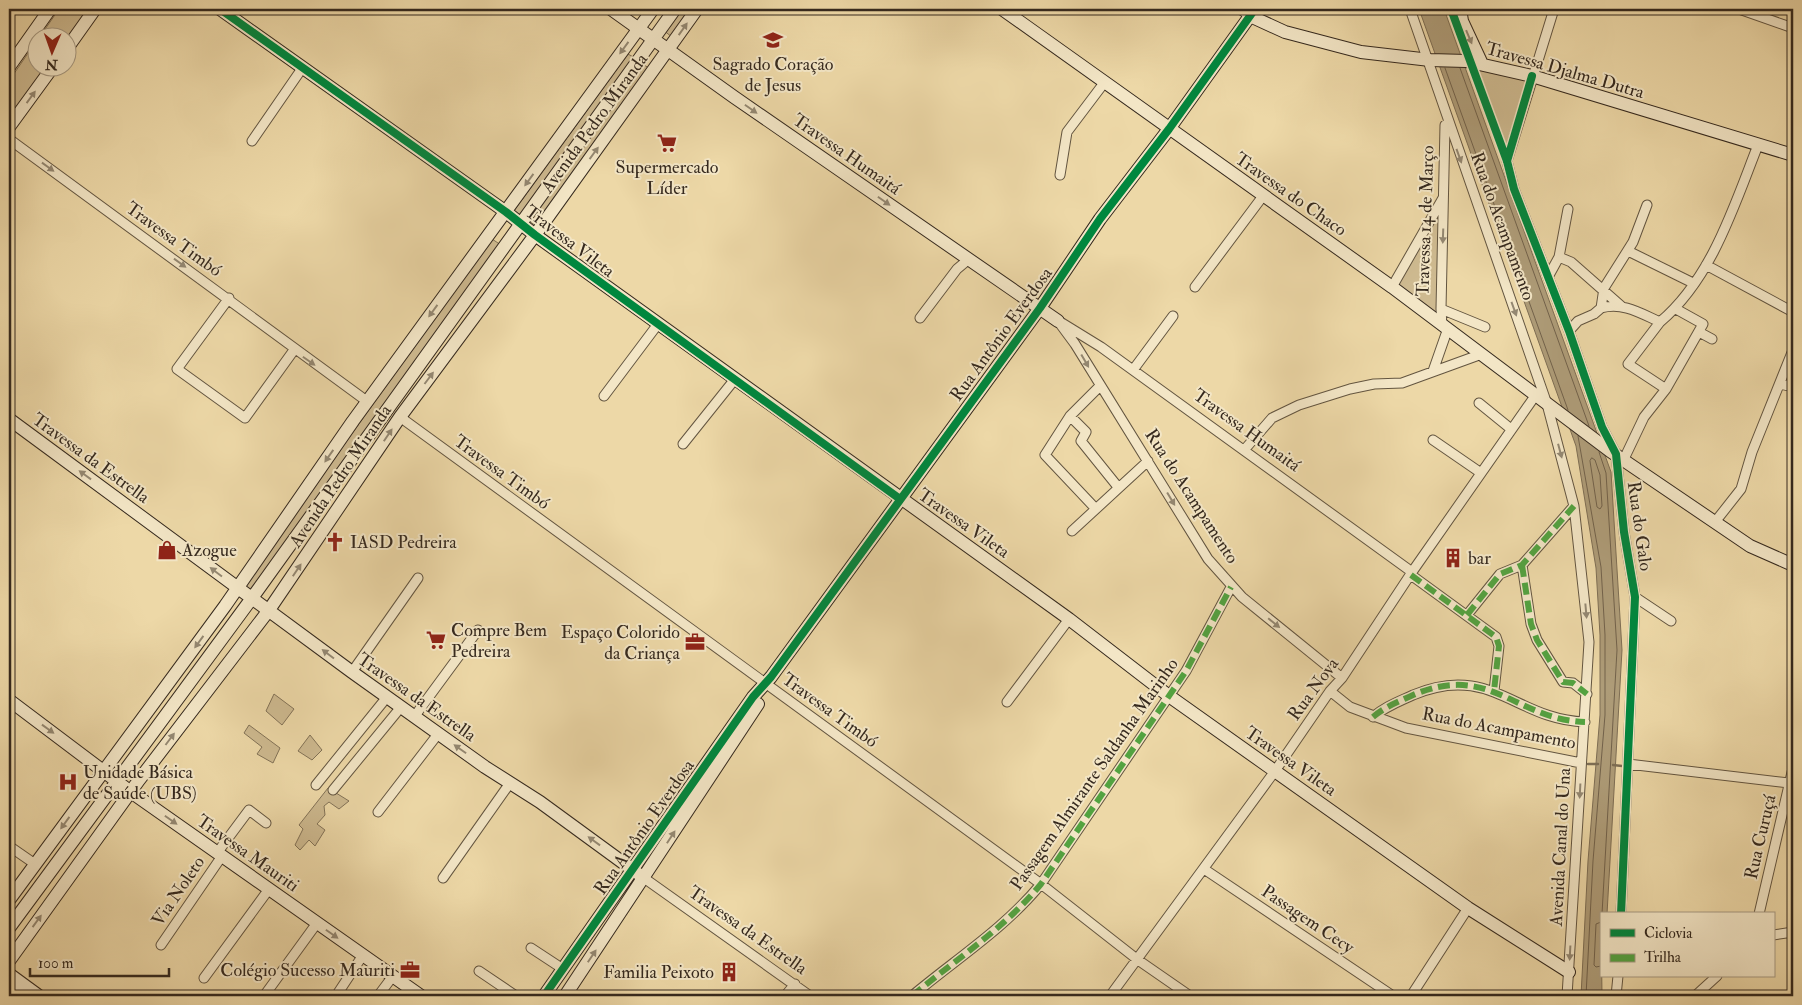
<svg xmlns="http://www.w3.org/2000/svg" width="1802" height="1005" viewBox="0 0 1802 1005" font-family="'IM FELL Double Pica',serif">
<rect width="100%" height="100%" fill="#edd8a7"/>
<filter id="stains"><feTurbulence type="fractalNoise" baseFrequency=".004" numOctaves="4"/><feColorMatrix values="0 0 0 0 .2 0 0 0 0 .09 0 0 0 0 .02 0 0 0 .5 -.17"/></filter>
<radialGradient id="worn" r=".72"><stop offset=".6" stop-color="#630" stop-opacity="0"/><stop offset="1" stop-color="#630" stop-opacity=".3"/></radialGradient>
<path fill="#ceba90" stroke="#827257" d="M 59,9 L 88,9 L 68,38 L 39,38 Z
M 679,9 L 692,9 L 672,37 L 663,30 Z
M 37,40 L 38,68 L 46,68 L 9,119 L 9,81 Z
M 628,54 L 635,58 L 520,218 L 513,212 Z
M 640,62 L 650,69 L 538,227 L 527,220 Z
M 1469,62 L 1533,74 L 1504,157 Z
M 1444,201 L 1440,321 L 1393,292 Z
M 492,239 L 501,245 L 253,592 L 243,585 Z
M 274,694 L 294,709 L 282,725 L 266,711 Z
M 249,725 L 280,748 L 273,763 L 257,754 L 262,747 L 244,733 Z
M 310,735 L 322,750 L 312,760 L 298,751 Z
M 328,788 L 349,801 L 339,809 L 329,802 L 324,806 L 325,815 L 317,824 L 325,830 L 315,846 L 309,840 L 300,850 L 295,845 L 303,829 L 299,825 Z"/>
<path fill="#ae9c78" stroke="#7e6e54" d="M 1419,9 L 1444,9 L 1611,472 L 1622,650 L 1607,914 L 1601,914 L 1602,996 L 1581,996 L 1588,861 L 1600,715 L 1600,635 L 1596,568 L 1576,446 Z"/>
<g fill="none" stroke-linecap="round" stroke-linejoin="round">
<path stroke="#72624b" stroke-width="1" d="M 1445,68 L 1568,410
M 1460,68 L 1589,426
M 1578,436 L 1601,567 L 1605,635 L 1605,715 L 1593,861 L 1586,996
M 1599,452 L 1606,473 L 1617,650 L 1602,914
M 1592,458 L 1595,460 L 1600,475 L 1602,506 L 1600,509 L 1597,507 L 1590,461 Z
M 1601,922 L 1596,924 L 1594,965 L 1596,967 L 1601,966"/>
<path stroke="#7e6e54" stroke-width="2.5" d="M 1588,764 L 1598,764
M 1613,765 L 1622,766"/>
<defs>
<path id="street" d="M 1240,9 L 1250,16 L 1255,9
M 1410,9 L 1547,404 L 1574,506 L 1589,642 L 1567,996
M 1554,9 L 1507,161 L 1514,189 L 1569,331 L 1602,427 L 1616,454 L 1624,532 L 1635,597 L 1621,914
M 1739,9 L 1793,28
M 9,139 L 368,402
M 252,141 L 303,67
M 1060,175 L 1067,132 L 1104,83
M 1628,251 L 1693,283
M 1559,257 L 1571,262 L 1621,306
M 1706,265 L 1793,312
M 1548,277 L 1559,257 L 1568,209
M 1195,287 L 1263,196
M 1392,287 L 1443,198
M 229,298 L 177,369 L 245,418 L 294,350
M 1601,308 C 1623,302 1640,313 1660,322 C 1712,278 1734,206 1758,145
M 1441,309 L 1485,327
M 920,318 L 957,269 L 969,259
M 1058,321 L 1075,344 L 1208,559 L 1242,597 L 1342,678
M 1660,322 L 1628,364 L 1666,389
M 1062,323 L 1101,347 L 1412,572
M 1442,326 L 1441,309 L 1445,125
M 1569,331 L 1578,321 L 1594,314 L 1601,308 L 1604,288 L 1633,242 L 1647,205
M 1699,332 L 1712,339
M 1133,370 L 1173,316
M 1433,371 L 1447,331
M 1780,384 L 1793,387
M 604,396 L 658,324
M 1479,403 L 1511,429
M 1070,416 L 1086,432 L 1081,441 L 1118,487
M 400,417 L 1041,884 L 1138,960 L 1190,996
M 1433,440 L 1481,473
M 683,444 L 735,379
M 1245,449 L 1272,418 L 1299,405 L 1350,389 L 1374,384 L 1402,383 L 1479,355
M 1624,459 L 1644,417 L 1666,389 L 1703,324 L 1676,309
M 1096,509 L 1045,455 L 1070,416 L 1100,386
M 1715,522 L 1741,489 L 1752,452 L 1793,350
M 1072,531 L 1148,461
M 1522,565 L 1531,624 L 1537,640 L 1563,682 L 1573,683 L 1587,694
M 1411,575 L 1496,637 L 1499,646 L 1494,691
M 1635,597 L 1671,621
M 1467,615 L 1500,574 L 1522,565 L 1574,506
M 352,672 L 418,578
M 1330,691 L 1350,707 L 1406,728 L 1581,763
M 1007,702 L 1069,619
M 414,717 L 478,630
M 1373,717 C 1386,706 1398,702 1413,695 C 1490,662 1516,720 1585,722
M 1628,764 L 1789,783
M 316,785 L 387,697
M 333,790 L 401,707
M 378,812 L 438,734
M 9,846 L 35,864
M 217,853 L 249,810 L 266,823
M 1204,869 L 1393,996
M 443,878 L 510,783
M 644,878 L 810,996
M 1759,914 L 1793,768
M 1773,935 L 1793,932
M 161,945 L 222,856
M 531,948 L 563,969
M 479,971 L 516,996
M 204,978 L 269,889
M 264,996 L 317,923
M 336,996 L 363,955
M 378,996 L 393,976
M 785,996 L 795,984
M 912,996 C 956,959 1004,929 1041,884 L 1186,671 L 1231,587
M 1110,996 L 1275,771 L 1330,691 L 1342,678 L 1412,572 L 1535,396
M 1411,996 L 1468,908
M 1616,996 L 1618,976
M 1695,996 L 1717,976"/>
<path id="secondary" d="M 220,9 L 506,212 L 535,235 L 1069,619 L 1169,696 L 1468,908 L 1569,972
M 611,9 L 734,97 L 1058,321
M 1002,9 L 1392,287 L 1610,451 L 1750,546 L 1793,565
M 1460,9 L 1462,21 L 1482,64
M 68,47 L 95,9
M 9,67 L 50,9
M 9,127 L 52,68
M 9,419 L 352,672 L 485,767 L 540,802 L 644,878
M 9,700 L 131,792 L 421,996
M 9,900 L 225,606 L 353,421 L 653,9
M 9,928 L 252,598 L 675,9
M 9,961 L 139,780 L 269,610 L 400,417 L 535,235 L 697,9
M 9,974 L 39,996
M 9,986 L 23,996
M 544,996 L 753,697 L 771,677 L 1040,308 L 1100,219 L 1169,129 L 1250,16 L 1285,32 L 1361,52 L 1430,60 L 1466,61 L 1532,76 L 1793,155
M 565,996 L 758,704"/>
</defs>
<use href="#street" stroke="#635540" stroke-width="11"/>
<use href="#secondary" stroke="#35291e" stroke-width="14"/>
<use href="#street" stroke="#f3e6c6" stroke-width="9"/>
<use href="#secondary" stroke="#f3e6c6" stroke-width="12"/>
<path stroke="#53a341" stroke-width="6" stroke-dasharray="12 6" stroke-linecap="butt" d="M 1522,565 L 1531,624 L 1537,640 L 1563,682 L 1573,683 L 1587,694
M 1411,575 L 1496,637 L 1499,646 L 1494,691
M 1467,615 L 1500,574 L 1522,565 L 1574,506
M 1373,717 C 1386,706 1398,702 1413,695 C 1490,662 1516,720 1585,722
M 912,996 C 956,959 1004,929 1041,884 L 1186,671 L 1231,587"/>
<defs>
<path id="cycleway" d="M 220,9 L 506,212 L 535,235 L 900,499
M 1451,9 L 1507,161 L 1514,189 L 1569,331 L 1602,427 L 1616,454 L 1624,532 L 1635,597 L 1621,914
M 1507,161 L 1532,76
M 544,996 L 753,697 L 771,677 L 1040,308 L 1100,219 L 1169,129 L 1255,9"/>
</defs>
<use href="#cycleway" stroke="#f3e6c6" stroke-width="11"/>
<use href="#cycleway" stroke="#00873e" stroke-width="8"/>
</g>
<defs><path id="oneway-solid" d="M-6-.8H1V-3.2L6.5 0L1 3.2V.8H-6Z" transform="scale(1.25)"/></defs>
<g fill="#948872">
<use href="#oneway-solid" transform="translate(683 29) rotate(-55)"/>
<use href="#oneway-solid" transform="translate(1469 37) rotate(67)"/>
<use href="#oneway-solid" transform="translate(624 48) rotate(126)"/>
<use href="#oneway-solid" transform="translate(31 97) rotate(-54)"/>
<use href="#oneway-solid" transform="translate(751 109) rotate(35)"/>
<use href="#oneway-solid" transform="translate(594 153) rotate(-54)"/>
<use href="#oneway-solid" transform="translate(1459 156) rotate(70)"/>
<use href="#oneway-solid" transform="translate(48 167) rotate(36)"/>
<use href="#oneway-solid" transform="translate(529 180) rotate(126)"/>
<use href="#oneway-solid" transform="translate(884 201) rotate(35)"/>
<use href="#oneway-solid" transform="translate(1443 236) rotate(92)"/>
<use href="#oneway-solid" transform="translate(180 263) rotate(36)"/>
<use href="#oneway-solid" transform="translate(1514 309) rotate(70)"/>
<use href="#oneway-solid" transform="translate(433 311) rotate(126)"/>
<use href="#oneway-solid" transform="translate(309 361) rotate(35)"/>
<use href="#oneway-solid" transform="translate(1085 361) rotate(60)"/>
<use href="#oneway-solid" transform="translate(429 378) rotate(-53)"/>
<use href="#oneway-solid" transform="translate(388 435) rotate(-56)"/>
<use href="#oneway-solid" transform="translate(1560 451) rotate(75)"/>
<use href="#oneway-solid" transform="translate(329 456) rotate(125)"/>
<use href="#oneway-solid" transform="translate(85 475) rotate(-144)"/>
<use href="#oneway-solid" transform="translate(1171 499) rotate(59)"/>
<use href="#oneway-solid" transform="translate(297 570) rotate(-56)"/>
<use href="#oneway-solid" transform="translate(216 572) rotate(-143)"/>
<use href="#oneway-solid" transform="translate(1586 611) rotate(85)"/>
<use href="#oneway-solid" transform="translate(1274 623) rotate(39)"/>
<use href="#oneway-solid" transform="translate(199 642) rotate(126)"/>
<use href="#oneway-solid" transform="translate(328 654) rotate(-143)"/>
<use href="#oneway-solid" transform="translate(48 729) rotate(36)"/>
<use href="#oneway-solid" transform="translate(170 739) rotate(-53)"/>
<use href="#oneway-solid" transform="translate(460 749) rotate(-145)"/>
<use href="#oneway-solid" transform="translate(1580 791) rotate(93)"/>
<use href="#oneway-solid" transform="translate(171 820) rotate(35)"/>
<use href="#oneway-solid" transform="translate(65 823) rotate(126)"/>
<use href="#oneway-solid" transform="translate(671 837) rotate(-57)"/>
<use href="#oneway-solid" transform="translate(594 841) rotate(-144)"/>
<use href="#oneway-solid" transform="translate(37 921) rotate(-54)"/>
<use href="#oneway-solid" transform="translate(332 934) rotate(35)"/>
<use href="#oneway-solid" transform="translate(1570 953) rotate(93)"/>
<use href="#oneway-solid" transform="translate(592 956) rotate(-56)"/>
</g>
<defs>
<symbol id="school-bare" viewBox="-9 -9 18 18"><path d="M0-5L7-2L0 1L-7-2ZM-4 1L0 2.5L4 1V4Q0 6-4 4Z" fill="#8f2418" stroke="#f3e6c6" stroke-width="2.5" paint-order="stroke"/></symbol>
<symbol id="supermarket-bare" viewBox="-9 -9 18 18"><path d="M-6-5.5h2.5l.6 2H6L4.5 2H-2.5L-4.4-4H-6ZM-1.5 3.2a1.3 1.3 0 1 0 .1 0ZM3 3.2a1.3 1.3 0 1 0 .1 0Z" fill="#8f2418" stroke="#f3e6c6" stroke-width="2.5" paint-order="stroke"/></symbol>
<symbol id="church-bare" viewBox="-9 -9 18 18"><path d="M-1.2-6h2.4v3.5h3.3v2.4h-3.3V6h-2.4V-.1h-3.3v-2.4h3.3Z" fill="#8f2418" stroke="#f3e6c6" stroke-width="2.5" paint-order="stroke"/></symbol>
<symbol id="shop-bare" viewBox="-9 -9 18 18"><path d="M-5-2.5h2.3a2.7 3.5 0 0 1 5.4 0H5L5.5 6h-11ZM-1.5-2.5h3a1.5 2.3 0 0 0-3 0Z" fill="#8f2418" stroke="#f3e6c6" stroke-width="2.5" paint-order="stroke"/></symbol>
<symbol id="building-bare" viewBox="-9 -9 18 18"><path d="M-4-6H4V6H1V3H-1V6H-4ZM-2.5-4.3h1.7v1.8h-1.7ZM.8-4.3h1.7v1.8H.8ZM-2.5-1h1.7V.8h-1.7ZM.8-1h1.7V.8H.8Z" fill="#8f2418" stroke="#f3e6c6" stroke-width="2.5" paint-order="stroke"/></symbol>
<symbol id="office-bare" viewBox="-9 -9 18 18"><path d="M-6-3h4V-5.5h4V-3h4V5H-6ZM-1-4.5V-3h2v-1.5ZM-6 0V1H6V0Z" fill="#8f2418" stroke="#f3e6c6" stroke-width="2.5" paint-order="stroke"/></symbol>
<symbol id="hospital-bare" viewBox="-9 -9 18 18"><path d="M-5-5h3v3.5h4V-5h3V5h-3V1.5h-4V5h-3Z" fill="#8f2418" stroke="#f3e6c6" stroke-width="2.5" paint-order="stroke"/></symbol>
</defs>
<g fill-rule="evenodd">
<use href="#school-bare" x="759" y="26" width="28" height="28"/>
<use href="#supermarket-bare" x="653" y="129" width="28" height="28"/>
<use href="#church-bare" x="321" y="528" width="28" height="28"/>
<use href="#shop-bare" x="153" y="536" width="28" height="28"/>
<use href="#building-bare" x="1439" y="544" width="28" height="28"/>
<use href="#supermarket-bare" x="422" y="626" width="28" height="28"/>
<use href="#office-bare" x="681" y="628" width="28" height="28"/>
<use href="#hospital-bare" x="54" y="768" width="28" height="28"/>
<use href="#office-bare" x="396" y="956" width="28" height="28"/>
<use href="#building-bare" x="715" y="958" width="28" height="28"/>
</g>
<g text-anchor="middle" stroke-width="4" stroke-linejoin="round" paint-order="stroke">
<g font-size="18" fill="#35291e" stroke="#f3e6c6" text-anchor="start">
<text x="773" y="70" text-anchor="middle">Sagrado Coração<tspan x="773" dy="21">de Jesus</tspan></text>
<text x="667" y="173" text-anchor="middle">Supermercado<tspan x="667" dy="21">Líder</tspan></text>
<text x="350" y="548">IASD Pedreira</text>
<text x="182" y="556">Azogue</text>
<text x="1468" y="564">bar</text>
<text x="451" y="636">Compre Bem<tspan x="451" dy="21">Pedreira</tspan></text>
<text x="680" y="638" text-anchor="end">Espaço Colorido<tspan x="680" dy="21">da Criança</tspan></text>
<text x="83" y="778">Unidade Básica<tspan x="83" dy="21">de Saúde (UBS)</tspan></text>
<text x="395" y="976" text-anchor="end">Colégio Sucesso Mauriti</text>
<text x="714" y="978" text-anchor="end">Familia Peixoto</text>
</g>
<g font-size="18" fill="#35291e" stroke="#f3e6c6">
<text transform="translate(1565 70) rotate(16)" y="6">Travessa Djalma Dutra</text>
<text transform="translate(594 123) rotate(-54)" y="6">Avenida Pedro Miranda</text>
<text transform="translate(847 154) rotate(35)" y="6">Travessa Humaitá</text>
<text transform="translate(1291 194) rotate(35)" y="6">Travessa do Chaco</text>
<text transform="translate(1425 221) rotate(-88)" y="6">Travessa 14 de Março</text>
<text transform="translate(1503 226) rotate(70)" y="6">Rua do Acampamento</text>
<text transform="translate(174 239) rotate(36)" y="6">Travessa Timbó</text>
<text transform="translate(570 241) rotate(37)" y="6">Travessa Vileta</text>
<text transform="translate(1001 334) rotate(-54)" y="6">Rua Antônio Everdosa</text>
<text transform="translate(1247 430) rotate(36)" y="6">Travessa Humaitá</text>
<text transform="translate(91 458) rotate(36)" y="6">Travessa da Estrella</text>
<text transform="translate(502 472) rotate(36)" y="6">Travessa Timbó</text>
<text transform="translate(340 476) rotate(-56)" y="6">Avenida Pedro Miranda</text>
<text transform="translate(1192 496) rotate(57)" y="6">Rua do Acampamento</text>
<text transform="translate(964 523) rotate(35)" y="6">Travessa Vileta</text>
<text transform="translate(1640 526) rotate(82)" y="6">Rua do Galo</text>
<text transform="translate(1313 689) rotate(-54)" y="6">Rua Nova</text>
<text transform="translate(417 697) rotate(35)" y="6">Travessa da Estrella</text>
<text transform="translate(830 710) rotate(36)" y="6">Travessa Timbó</text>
<text transform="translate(1499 728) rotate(11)" y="6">Rua do Acampamento</text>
<text transform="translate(1291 761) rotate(35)" y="6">Travessa Vileta</text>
<text transform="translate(1094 774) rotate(-55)" y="6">Passagem Almirante Saldanha Marinho</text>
<text transform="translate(644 827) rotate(-55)" y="6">Rua Antônio Everdosa</text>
<text transform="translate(1760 837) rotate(-77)" y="6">Rua Curuçá</text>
<text transform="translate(1560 847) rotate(-87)" y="6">Avenida Canal do Una</text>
<text transform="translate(248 853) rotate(35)" y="6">Travessa Mauriti</text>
<text transform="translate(178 891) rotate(-56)" y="6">Via Noleto</text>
<text transform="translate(1308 919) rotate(34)" y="6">Passagem Cecy</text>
<text transform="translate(748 930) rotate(35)" y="6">Travessa da Estrella</text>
</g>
</g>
<rect width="1802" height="1005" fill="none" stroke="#edd8a7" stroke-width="30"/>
<rect x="10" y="10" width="1782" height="985" fill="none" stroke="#35291e" stroke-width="2.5"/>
<rect x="15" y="15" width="1772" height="975" fill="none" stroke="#35291e"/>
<rect x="1600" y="912" width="175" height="65" fill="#f3e6c6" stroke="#a79a83"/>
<rect x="1610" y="929" width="25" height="8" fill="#00873e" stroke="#a79a83"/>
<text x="1644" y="938" font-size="15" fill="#35291e">Ciclovia</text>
<rect x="1610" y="954" width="25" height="8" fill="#53a341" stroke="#a79a83"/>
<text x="1644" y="962" font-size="15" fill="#35291e">Trilha</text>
<g transform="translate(52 52) rotate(182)"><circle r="24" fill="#f3e6c6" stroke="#a79a83"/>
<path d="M0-4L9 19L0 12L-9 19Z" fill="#8f2418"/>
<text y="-8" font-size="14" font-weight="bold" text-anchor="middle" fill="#35291e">N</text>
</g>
<path d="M30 968v8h139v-8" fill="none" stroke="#35291e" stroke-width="2.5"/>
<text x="38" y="968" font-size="15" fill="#35291e" stroke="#f3e6c6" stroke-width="4" paint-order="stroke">100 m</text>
<rect width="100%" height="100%" filter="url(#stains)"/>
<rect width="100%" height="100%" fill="url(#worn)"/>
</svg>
